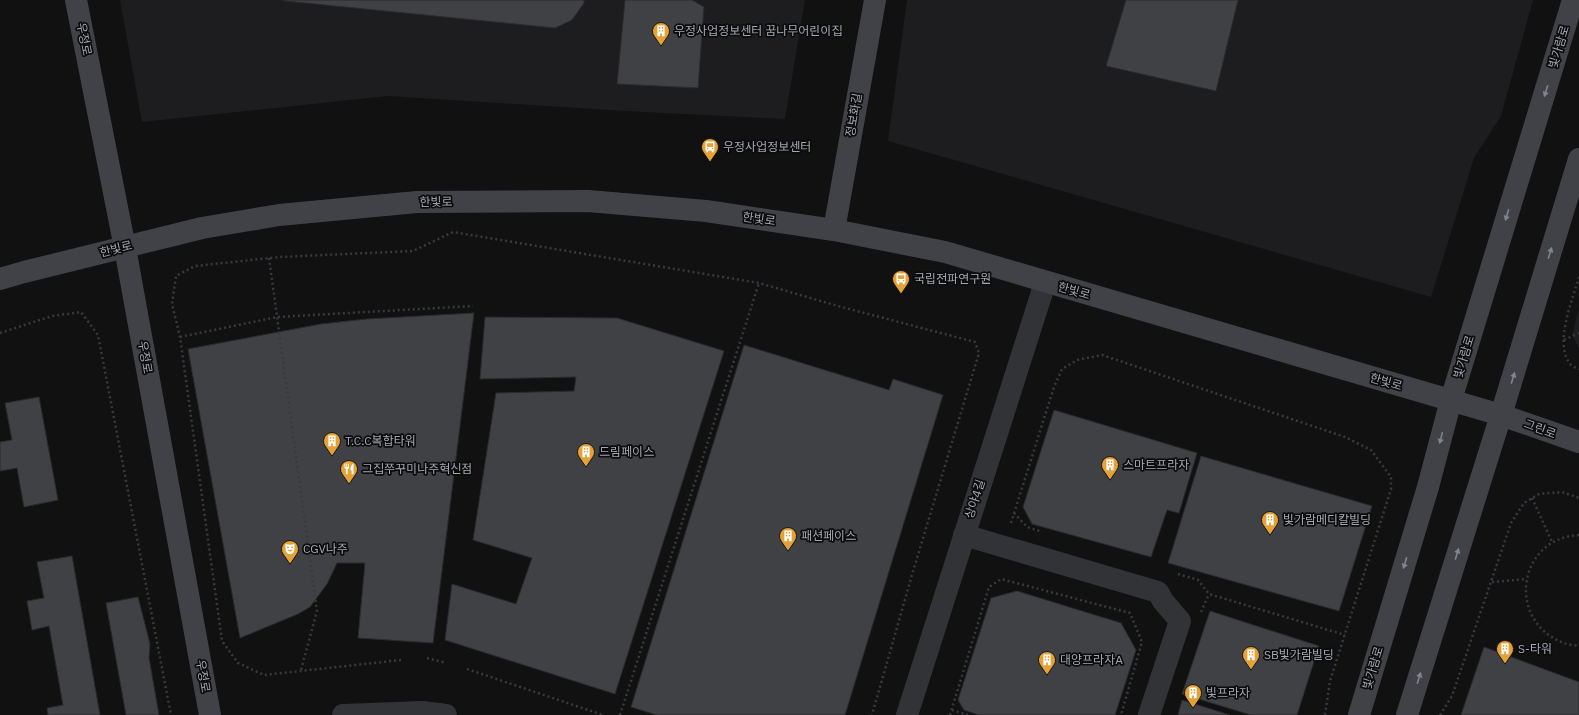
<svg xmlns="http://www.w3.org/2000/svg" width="1579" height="715" viewBox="0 0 1579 715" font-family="'IBM Plex Sans','Noto Sans KR',sans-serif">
<rect width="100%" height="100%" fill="#111112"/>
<path fill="#1d1d1f" d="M 120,0 L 805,0 L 785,119 L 625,111 L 388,96 L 142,122 Z
M 907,0 L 1533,0 L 1501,116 L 1474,158 L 1431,297 L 888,141 Z
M 1579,308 L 1579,348 L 1572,335 Z"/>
<path fill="#404145" stroke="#2b2b2e" d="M 283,0 L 584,0 L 584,3 L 572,20 L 555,28 L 285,1 Z
M 625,0 L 692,0 L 704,7 L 698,88 L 617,84 Z
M 1126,0 L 1238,0 L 1216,91 L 1106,66 Z
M 474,313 L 433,643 L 358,638 L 365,563 L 337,563 L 327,584 L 310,607 L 298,614 L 240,638 L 188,349 L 321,324 L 367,319 Z
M 485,317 L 617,318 L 724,351 L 615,694 L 445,640 L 452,584 L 516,604 L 532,558 L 473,540 L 496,393 L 574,391 L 576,377 L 480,379 Z
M 744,345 L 889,390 L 893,379 L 943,395 L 845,715 L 657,715 L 631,707 Z
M 39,397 L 58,500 L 24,507 L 17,468 L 0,471 L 0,442 L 12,440 L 5,403 Z
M 1054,410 L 1197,453 L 1179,513 L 1167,510 L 1151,557 L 1032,524 L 1023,507 Z
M 1201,456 L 1372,506 L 1339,611 L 1168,563 Z
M 72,556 L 100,715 L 48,715 L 47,708 L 63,705 L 49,626 L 32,630 L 27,601 L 44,598 L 37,562 Z
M 1017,591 L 1121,623 L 1136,650 L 1115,715 L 979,715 L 964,710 L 958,700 L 991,598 Z
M 138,597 L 150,644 L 149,658 L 159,715 L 126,715 L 106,603 Z
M 1210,611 L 1319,646 L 1297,715 L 1251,715 L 1182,694 Z
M 1484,647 L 1579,682 L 1579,715 L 1461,715 Z
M 1182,700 L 1230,715 L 1178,715 Z"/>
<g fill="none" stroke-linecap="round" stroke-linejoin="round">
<path stroke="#383a3e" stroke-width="2.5" stroke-dasharray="2 3" stroke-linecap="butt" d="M 269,258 L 317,611 L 301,670
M 1579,277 C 1573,299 1553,344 1571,365 C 1573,367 1577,368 1579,369
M 0,333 L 52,316 L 81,312 L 98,335 L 171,715
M 180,337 L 277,317 L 473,306
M 1564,340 L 1579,333
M 1532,498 L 1552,542
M 1014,513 L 1027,527 L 1040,531
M 1011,523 L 1054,387 L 1062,369 L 1077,360 L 1102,355 L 1345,437 L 1371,450 L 1391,477 L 1391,489 L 1330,681 L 1325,715
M 1579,535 C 1517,538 1506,622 1564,643 C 1568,645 1574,645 1579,646
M 1178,574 L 1198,580 L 1209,594 L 1345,635
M 1492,582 L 1527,579
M 1201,612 L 1209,594
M 427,658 L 446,663
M 401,660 L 264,675 L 238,663 L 222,641 L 180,337 L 172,304 L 176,276 L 195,266 L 279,257 L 413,251 L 453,232 L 759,283 L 838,306 L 975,342 L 979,353 L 914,568 L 872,715
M 467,669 L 603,715
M 952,710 L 968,715
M 620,715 L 759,283
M 950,715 L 989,587 L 1001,579 L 1130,613 L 1142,642 L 1121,715
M 1440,715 L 1452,696 L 1511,523 L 1524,503 L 1539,494 L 1562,492 L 1579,498"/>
<path stroke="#323337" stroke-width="22" d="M 964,535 L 1158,592 L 1163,601 L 1180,621 L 1149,715
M 343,715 L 422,712 L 446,715
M 907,715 L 1045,283"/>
<path stroke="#404247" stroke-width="22" d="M 76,0 L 125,248 L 210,715
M 834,230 L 875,0
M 0,279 L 24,272 L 202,228 L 279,215 L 417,202 L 588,201 L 706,211 L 834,230 L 945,252 L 1501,415 L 1579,442
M 1359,715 L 1428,487 L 1451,400 L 1573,0
M 1407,715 L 1501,415 L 1579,159"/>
</g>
<defs><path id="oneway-solid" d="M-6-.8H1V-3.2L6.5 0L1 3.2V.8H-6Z"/></defs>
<g fill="#80848d">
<use href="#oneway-solid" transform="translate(1546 91) rotate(107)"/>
<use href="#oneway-solid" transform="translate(1507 215) rotate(107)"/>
<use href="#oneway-solid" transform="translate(1550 253) rotate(-73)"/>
<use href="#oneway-solid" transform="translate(1513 378) rotate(-73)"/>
<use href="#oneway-solid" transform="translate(1441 438) rotate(104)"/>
<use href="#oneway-solid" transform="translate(1457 554) rotate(-73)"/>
<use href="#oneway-solid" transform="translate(1405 563) rotate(107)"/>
<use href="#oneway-solid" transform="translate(1419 678) rotate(-73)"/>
</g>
<defs>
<symbol id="building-pin" viewBox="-11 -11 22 30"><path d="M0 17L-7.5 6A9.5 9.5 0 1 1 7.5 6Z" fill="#e3a137" stroke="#0c0c0d"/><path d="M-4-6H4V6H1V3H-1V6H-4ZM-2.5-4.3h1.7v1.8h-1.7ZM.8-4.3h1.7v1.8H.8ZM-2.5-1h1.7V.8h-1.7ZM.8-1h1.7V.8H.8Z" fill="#fff"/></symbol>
<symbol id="bus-pin" viewBox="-11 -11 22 30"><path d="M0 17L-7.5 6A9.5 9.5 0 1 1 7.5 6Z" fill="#e3a137" stroke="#0c0c0d"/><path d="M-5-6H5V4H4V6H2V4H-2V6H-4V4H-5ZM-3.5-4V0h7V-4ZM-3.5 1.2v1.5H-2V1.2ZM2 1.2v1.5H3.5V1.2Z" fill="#fff"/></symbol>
<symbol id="restaurant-pin" viewBox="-11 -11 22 30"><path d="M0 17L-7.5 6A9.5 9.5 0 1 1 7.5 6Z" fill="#e3a137" stroke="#0c0c0d"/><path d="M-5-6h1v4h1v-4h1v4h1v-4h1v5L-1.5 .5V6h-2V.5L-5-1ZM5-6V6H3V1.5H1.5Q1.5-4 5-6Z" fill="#fff"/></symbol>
<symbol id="theatre-pin" viewBox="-11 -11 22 30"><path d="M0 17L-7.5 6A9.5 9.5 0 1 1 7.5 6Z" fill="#e3a137" stroke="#0c0c0d"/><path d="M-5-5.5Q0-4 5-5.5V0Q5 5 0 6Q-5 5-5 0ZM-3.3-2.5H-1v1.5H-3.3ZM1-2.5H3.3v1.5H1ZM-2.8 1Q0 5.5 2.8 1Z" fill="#fff"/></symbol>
</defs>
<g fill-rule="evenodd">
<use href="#building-pin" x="651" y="21" width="20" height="27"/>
<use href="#bus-pin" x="700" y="137" width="20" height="27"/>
<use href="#bus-pin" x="891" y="269" width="20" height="27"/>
<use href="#building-pin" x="322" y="431" width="20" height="27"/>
<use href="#building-pin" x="576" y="442" width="20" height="27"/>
<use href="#building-pin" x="1100" y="455" width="20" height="27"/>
<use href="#restaurant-pin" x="339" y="459" width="20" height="27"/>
<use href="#building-pin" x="1260" y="510" width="20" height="27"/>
<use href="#building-pin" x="778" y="526" width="20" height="27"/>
<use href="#theatre-pin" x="280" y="539" width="20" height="27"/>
<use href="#building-pin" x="1495" y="639" width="20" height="27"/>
<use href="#building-pin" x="1241" y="645" width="20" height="27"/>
<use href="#building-pin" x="1037" y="650" width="20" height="27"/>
<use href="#building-pin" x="1183" y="683" width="20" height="27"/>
</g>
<g text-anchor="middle" stroke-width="3.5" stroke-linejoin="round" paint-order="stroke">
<g font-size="12" fill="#a3a8b2" stroke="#0c0c0d" text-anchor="start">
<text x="674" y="35">우정사업정보센터 꿈나무어린이집</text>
<text x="723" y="151">우정사업정보센터</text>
<text x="914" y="283">국립전파연구원</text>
<text x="345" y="445">T.C.C복합타워</text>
<text x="599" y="456">드림페이스</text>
<text x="1123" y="469">스마트프라자</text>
<text x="362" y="473">그집쭈꾸미나주혁신점</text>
<text x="1283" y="524">빛가람메디칼빌딩</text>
<text x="801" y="540">패션페이스</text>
<text x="303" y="553">CGV나주</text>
<text x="1518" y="653">S-타워</text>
<text x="1264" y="659">SB빛가람빌딩</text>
<text x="1060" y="664">대양프라자A</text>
<text x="1206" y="697">빛프라자</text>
</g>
<g font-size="12" fill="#a3a8b2" stroke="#0c0c0d">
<text transform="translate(84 39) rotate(79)" y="4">우정로</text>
<text transform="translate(1559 47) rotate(-73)" y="4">빛가람로</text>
<text transform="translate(854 115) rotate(-80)" y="4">정보화길</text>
<text transform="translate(436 202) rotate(-1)" y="4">한빛로</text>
<text transform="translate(759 219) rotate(8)" y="4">한빛로</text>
<text transform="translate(116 249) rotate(-14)" y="4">한빛로</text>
<text transform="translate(1074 291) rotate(16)" y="4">한빛로</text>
<text transform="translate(145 357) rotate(80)" y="4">우정로</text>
<text transform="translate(1464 357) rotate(-73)" y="4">빛가람로</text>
<text transform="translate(1386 382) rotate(16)" y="4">한빛로</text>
<text transform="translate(1540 429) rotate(20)" y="4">그린로</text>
<text transform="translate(975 499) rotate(-72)" y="4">상야4길</text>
<text transform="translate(1373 668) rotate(-73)" y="4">빛가람로</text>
<text transform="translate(203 676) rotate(80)" y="4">우정로</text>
</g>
</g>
</svg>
